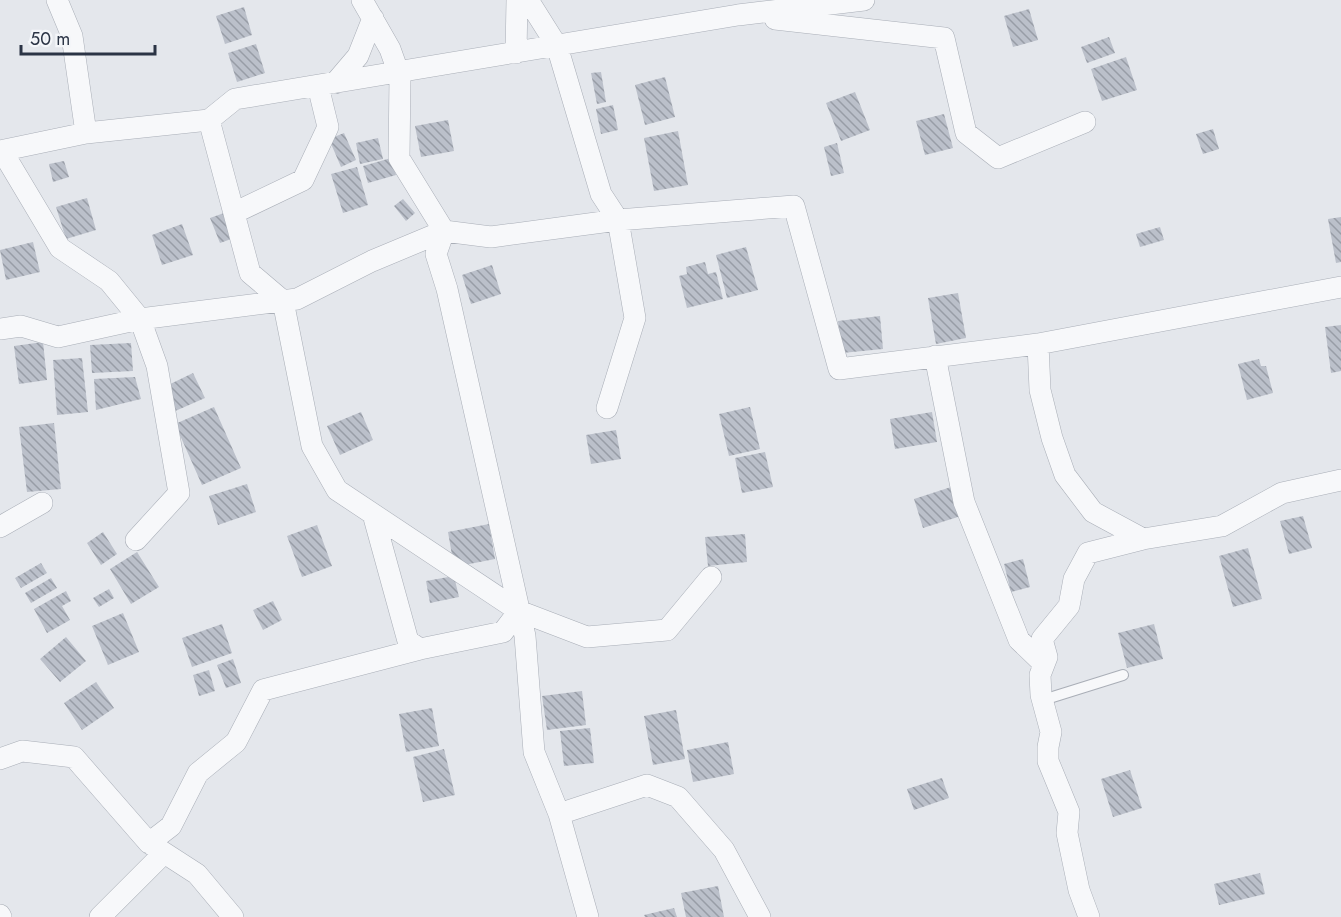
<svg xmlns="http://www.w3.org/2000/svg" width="1341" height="917" viewBox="0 0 1341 917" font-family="Jost,sans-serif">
<defs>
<pattern id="building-back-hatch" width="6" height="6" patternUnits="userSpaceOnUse" patternTransform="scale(1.5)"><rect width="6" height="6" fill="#bbc0ca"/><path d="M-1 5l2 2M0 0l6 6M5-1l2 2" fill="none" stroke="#989da6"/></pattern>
</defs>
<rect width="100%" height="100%" fill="#e4e7ec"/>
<path fill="url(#building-back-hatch)" d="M 244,7 L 252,35 L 225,44 L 216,16 Z
M 1029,9 L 1038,40 L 1013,47 L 1004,16 Z
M 1109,37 L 1115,53 L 1087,63 L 1081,47 Z
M 256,44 L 265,73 L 237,82 L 228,53 Z
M 1126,57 L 1137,90 L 1102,101 L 1091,69 Z
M 601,72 L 606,102 L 597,104 L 591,73 Z
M 665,77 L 675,117 L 645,125 L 635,85 Z
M 855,92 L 870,130 L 841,141 L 826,103 Z
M 613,105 L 618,130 L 601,134 L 596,109 Z
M 944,114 L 953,148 L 925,155 L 916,121 Z
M 448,120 L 454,151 L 421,157 L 415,126 Z
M 1213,129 L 1219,149 L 1203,154 L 1196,134 Z
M 678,131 L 688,185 L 654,191 L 644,138 Z
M 344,133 L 356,160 L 341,167 L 329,139 Z
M 378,138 L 383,159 L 360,164 L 356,143 Z
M 837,143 L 844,173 L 831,176 L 824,147 Z
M 391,158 L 396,175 L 368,183 L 363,166 Z
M 64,161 L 69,177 L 53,182 L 49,164 Z
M 357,167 L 368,205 L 343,213 L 331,174 Z
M 87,198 L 96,230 L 66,239 L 56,207 Z
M 403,199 L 415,213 L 406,221 L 394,206 Z
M 224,213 L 234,238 L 220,243 L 210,218 Z
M 1341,217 L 1341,262 L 1336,263 L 1328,219 Z
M 182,224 L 193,255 L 162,265 L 152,235 Z
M 1160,227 L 1164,240 L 1140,247 L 1136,234 Z
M 33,242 L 40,272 L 6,280 L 0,250 Z
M 746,247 L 758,290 L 727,298 L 716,255 Z
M 705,262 L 708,274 L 716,272 L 723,299 L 687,308 L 679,276 L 687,274 L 686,267 Z
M 492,265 L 501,294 L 471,304 L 462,275 Z
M 958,293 L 966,338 L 936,344 L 928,298 Z
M 880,316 L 883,349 L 842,353 L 838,321 Z
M 1341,325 L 1341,371 L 1331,373 L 1325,327 Z
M 43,342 L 47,380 L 19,384 L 14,346 Z
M 131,343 L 133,371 L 92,373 L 90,345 Z
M 82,358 L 88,412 L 57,415 L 53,360 Z
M 1259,359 L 1261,366 L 1266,366 L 1273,393 L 1247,400 L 1238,364 Z
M 193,373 L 205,398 L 173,412 L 162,388 Z
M 135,377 L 141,399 L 96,410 L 94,379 Z
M 214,407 L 241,468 L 202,485 L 175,424 Z
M 750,407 L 760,449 L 729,456 L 719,414 Z
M 361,412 L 373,440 L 340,455 L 327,426 Z
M 932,412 L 937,442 L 895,449 L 890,419 Z
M 54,423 L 61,489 L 27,492 L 19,427 Z
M 616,430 L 621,459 L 591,464 L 586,435 Z
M 765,452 L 773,487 L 742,493 L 735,458 Z
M 247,484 L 256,512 L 218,525 L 209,496 Z
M 951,487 L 961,516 L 923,528 L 914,499 Z
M 1303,516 L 1312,548 L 1289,554 L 1280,521 Z
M 489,524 L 495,559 L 454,567 L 448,532 Z
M 317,525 L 332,566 L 302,577 L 287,536 Z
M 103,532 L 117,554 L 101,565 L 87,543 Z
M 745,534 L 747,562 L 708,566 L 705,537 Z
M 1248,548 L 1262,599 L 1233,607 L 1219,556 Z
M 137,552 L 159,587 L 131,604 L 110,569 Z
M 1023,559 L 1030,587 L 1011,592 L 1004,564 Z
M 41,563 L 47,573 L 21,588 L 15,578 Z
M 454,576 L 459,597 L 430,603 L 426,581 Z
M 51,578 L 57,588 L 31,603 L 25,593 Z
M 109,589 L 114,598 L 99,607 L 93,598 Z
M 66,591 L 71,601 L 62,606 L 70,620 L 47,633 L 34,609 Z
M 273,601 L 282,620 L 263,630 L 253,610 Z
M 123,613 L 139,652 L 108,665 L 92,626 Z
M 222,624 L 232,653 L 192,667 L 182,638 Z
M 1154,624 L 1163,659 L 1127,668 L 1118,633 Z
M 66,637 L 86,661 L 60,682 L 40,659 Z
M 233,659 L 241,683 L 226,688 L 217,665 Z
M 209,670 L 215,691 L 199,696 L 193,675 Z
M 96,682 L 114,708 L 82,730 L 64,703 Z
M 582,691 L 586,725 L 547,730 L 542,696 Z
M 432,708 L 439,746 L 406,752 L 399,714 Z
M 676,710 L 685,759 L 653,765 L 644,716 Z
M 590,728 L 594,763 L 564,766 L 560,731 Z
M 728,742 L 734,774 L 693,782 L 687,750 Z
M 444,749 L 455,795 L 423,802 L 413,757 Z
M 1130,770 L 1142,808 L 1113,817 L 1101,779 Z
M 942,778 L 949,798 L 914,810 L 907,789 Z
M 1260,873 L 1265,894 L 1219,905 L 1214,884 Z
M 718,886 L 724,917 L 686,917 L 681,893 Z
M 674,908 L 677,917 L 645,917 L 644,915 Z"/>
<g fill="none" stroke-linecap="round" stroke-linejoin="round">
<defs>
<path id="service" d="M 1043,700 L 1123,675"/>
<path id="minor" d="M 57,0 L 72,36 L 86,133
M 362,0 L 390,49 L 400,77 L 399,158 L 444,231 L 436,254 L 447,289 L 525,636 L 534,752 L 559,814 L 588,917
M 528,0 L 557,46 L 601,194 L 618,220 L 635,318 L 607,408
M 775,19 L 944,38 L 966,133 L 998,158 L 1085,122
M 516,53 L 517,0
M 335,83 L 358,56 L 373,18
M 209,120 L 250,273 L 283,301 L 312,446 L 337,490 L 519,611 L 587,637 L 667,630 L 711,577
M 0,151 L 86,133 L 209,120 L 235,99 L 738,15 L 864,0
M 2,151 L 60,248 L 109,281 L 140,319 L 157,366 L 179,493 L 136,540
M 234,213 L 303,180 L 328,127 L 318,86
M 0,329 L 21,326 L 58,337 L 140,319 L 297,299 L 372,261 L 444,231 L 491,237 L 618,220 L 794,206 L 839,369 L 1038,344 L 1341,287
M 1038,344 L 1040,390 L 1052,438 L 1065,475 L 1093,512 L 1143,539
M 935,356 L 964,502 L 1019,640 L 1044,664
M 373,514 L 408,641 L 420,649
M 0,527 L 42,503
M 0,759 L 22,751 L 74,757 L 149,843 L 197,874 L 233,917
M 559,814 L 647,785 L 678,797 L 724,850 L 760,917
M 149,843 L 171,826 L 198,773 L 236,742 L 263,690 L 420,649 L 503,632 L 519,611
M 0,915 L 1,917
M 100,917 L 164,853
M 1089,917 L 1079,890 L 1067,833 L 1069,812 L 1048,761 L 1048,747 L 1051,732 L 1041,695 L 1040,675 L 1047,657 L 1042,639 L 1069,606 L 1074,579 L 1088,553 L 1143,539 L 1222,526 L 1282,493 L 1341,480"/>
</defs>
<use href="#service" stroke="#a9aeb7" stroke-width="12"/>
<use href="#minor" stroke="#a9aeb7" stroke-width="22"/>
<use href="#service" stroke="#f7f8fa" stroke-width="10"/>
<use href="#minor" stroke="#f7f8fa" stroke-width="21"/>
</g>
<path d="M21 45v9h134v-9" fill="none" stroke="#2b3445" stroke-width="3"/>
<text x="30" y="45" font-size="18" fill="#2b3445" stroke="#f4f6f9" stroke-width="4.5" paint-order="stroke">50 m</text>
</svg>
